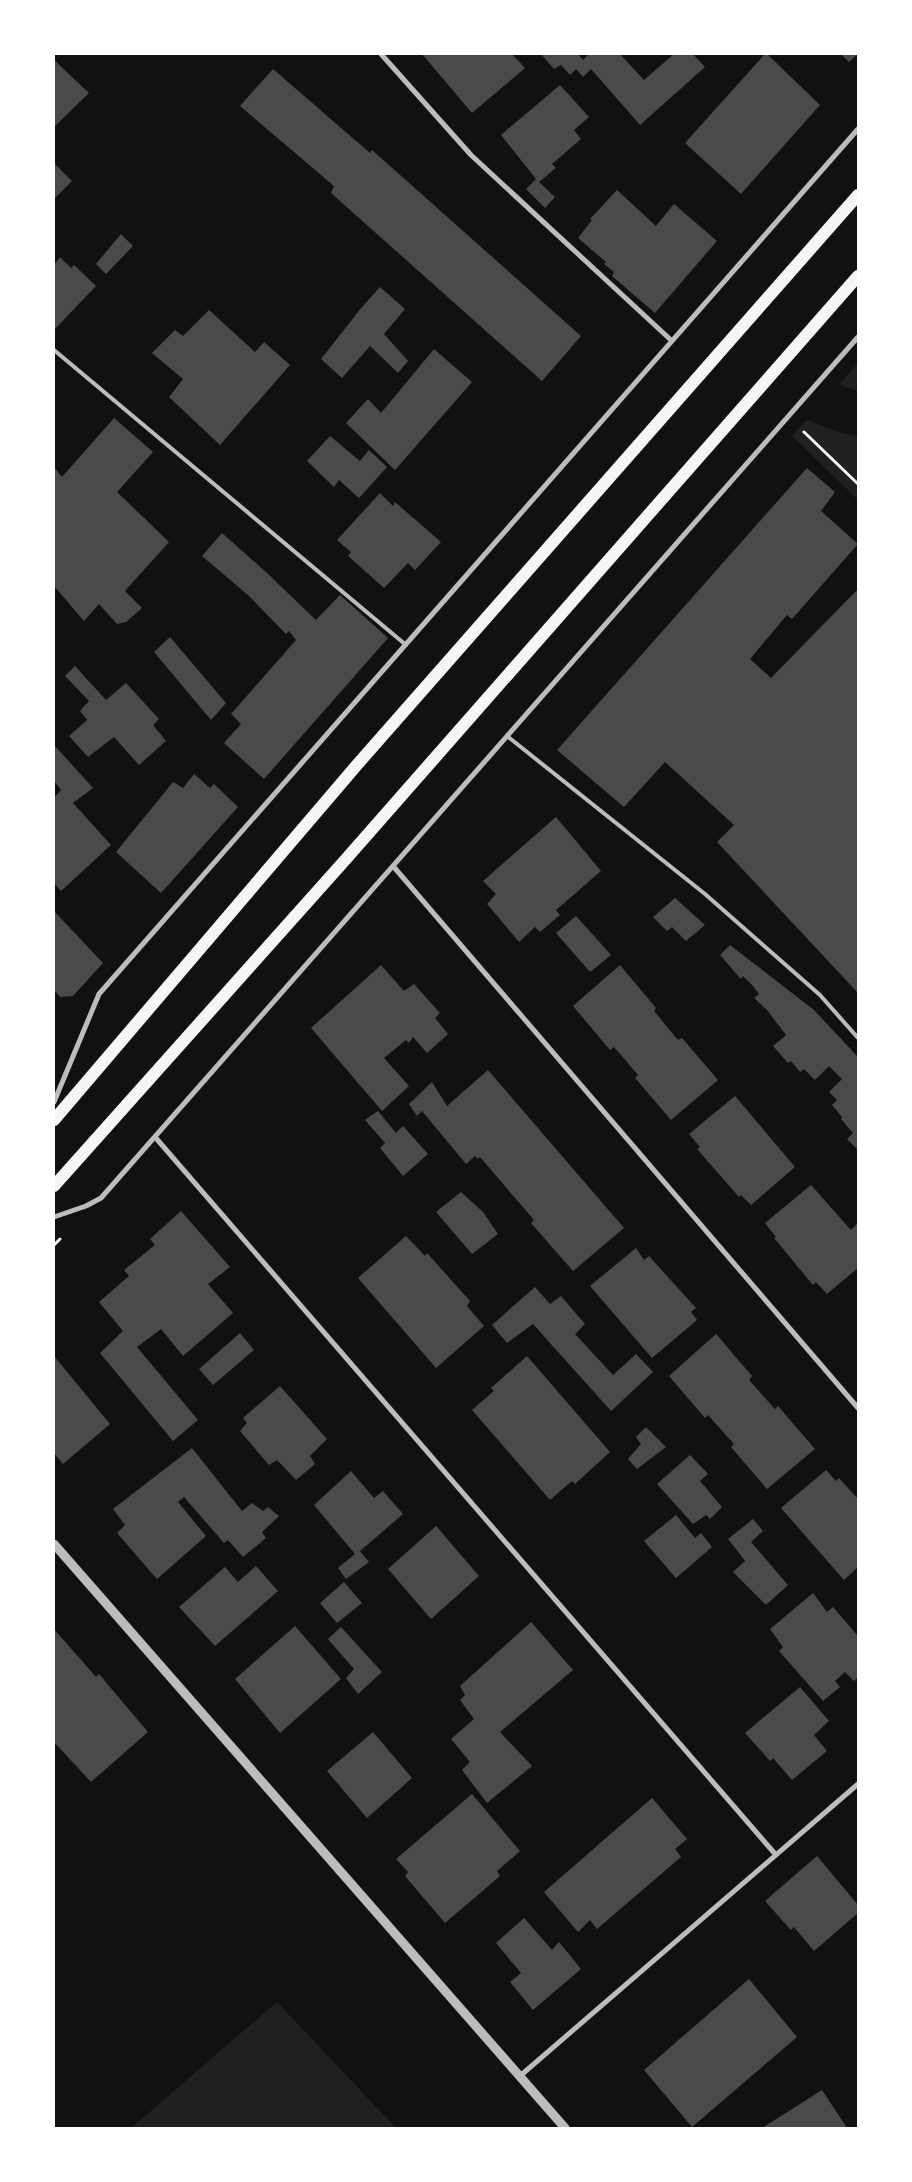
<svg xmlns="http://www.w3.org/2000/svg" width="912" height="2182" viewBox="0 0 912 2182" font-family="'Noto Sans',sans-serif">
<rect width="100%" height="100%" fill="#111"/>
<path fill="#202020" d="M 858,363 L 858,391 L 839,385 Z
M 807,420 L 839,432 L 858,436 L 858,500 L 792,436 Z
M 277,2002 L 396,2128 L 131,2128 Z"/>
<path fill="#4a4a4a" d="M 422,54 L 512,54 L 525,68 L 472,113 Z
M 541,54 L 578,54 L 583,60 L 589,54 L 620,54 L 644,80 L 674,54 L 693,54 L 705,67 L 640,125 L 591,69 L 583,77 L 576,69 L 570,75 L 561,65 L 554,69 Z
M 765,54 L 767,54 L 820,105 L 741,194 L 685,143 Z
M 841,54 L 858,54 L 849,62 Z
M 54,60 L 89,93 L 55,126 L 54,125 Z
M 273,69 L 370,153 L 372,150 L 581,336 L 542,381 L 331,193 L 334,186 L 240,106 Z
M 560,85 L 589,117 L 574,130 L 581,139 L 552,164 L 556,168 L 539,182 L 555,197 L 545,208 L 526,189 L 536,179 L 501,135 Z
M 54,163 L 72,181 L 54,199 Z
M 617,190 L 656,226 L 674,204 L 717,241 L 655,313 L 612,276 L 614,272 L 604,264 L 606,262 L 578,238 L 592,220 L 590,219 Z
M 121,234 L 133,246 L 106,274 L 96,264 Z
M 60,257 L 71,268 L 74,265 L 96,286 L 55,329 L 54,265 Z
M 380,287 L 405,309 L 384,334 L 408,361 L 398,373 L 370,346 L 342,378 L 321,359 L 362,307 Z
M 209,310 L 255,352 L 264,342 L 290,365 L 220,445 L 169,397 L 183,379 L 152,353 L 175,330 L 183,336 Z
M 434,349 L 472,382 L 395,470 L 346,423 L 368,399 L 381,413 Z
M 114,418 L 153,452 L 117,492 L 169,542 L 125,591 L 142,608 L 126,622 L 117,624 L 99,604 L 84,621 L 54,586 L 54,467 L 62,477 Z
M 330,436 L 360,461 L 369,450 L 387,467 L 359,498 L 339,480 L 334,487 L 307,461 Z
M 807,468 L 835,492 L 821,511 L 858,544 L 792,619 L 787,615 L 750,659 L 771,678 L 858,589 L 858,993 L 717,842 L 734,825 L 665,762 L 624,807 L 557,750 Z
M 380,493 L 393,506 L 395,502 L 441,542 L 415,570 L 408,563 L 384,588 L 348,556 L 351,552 L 337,540 Z
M 222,533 L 267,573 L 316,620 L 340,595 L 388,638 L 264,779 L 224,743 L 241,724 L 231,714 L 296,640 L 289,631 L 286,634 L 249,596 L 202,556 Z
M 170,637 L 226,703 L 211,720 L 154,652 Z
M 75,666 L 106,700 L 126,683 L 159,719 L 153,725 L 166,741 L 139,765 L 114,737 L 88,757 L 69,736 L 87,720 L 80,711 L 89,701 L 65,676 Z
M 55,746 L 93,788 L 73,803 L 111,845 L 61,891 L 54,883 L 54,798 L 61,790 L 54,781 Z
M 194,774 L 210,788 L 214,784 L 238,807 L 161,893 L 116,852 L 173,782 L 183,788 Z
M 556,817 L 601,871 L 556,910 L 560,915 L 540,932 L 535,927 L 519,942 L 487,904 L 496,894 L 483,881 Z
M 675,898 L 705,925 L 686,941 L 672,927 L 667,931 L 653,917 Z
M 54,911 L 103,963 L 73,996 L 60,997 L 54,990 Z
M 576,916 L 611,955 L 590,972 L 556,933 Z
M 730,945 L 814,1010 L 858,1057 L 858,1150 L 847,1139 L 853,1133 L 841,1119 L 842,1117 L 832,1105 L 837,1100 L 829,1092 L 842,1079 L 829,1066 L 815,1080 L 804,1069 L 800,1072 L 791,1061 L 788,1063 L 773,1046 L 786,1035 L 767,1010 L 754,998 L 759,994 L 752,985 L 743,976 L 741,979 L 720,955 Z
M 381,965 L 404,991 L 414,984 L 440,1013 L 435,1018 L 448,1034 L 427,1053 L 413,1037 L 409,1043 L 406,1040 L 384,1058 L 409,1086 L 382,1111 L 311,1028 Z
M 620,965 L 656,1008 L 654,1011 L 678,1040 L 682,1038 L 718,1080 L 671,1120 L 635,1078 L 638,1075 L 614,1047 L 610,1050 L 573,1006 Z
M 488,1070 L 624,1228 L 573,1271 L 531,1223 L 534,1220 L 480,1157 L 478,1159 L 475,1156 L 466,1164 L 422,1111 L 417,1116 L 409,1104 L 432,1082 L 447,1106 Z
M 735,1096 L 795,1167 L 751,1205 L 741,1195 L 739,1197 L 697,1149 L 700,1147 L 689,1134 Z
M 378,1111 L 396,1133 L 403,1126 L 428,1154 L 403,1176 L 380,1148 L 385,1143 L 365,1120 Z
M 811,1185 L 851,1230 L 858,1223 L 858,1268 L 827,1294 L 816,1282 L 813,1285 L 774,1238 L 776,1237 L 765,1223 Z
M 461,1192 L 483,1212 L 498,1234 L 472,1254 L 436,1212 Z
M 181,1211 L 230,1267 L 208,1284 L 233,1313 L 183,1356 L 161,1329 L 137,1347 L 198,1420 L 173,1441 L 100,1353 L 123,1331 L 99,1302 L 129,1276 L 124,1270 L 155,1245 L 150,1239 Z
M 406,1236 L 425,1256 L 427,1253 L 470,1301 L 467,1306 L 484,1326 L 436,1368 L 358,1278 Z
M 636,1248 L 644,1260 L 649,1256 L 696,1308 L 691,1312 L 697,1320 L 652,1358 L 590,1286 Z
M 535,1287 L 550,1304 L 561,1296 L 585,1324 L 575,1334 L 613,1375 L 636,1354 L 653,1372 L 611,1411 L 533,1324 L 507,1343 L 492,1325 Z
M 240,1333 L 254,1350 L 213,1385 L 199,1369 Z
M 716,1334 L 752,1376 L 749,1380 L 775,1409 L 778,1406 L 815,1449 L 767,1489 L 731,1447 L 734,1444 L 708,1415 L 705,1418 L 669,1376 Z
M 54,1356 L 110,1424 L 63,1464 L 54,1453 Z
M 527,1356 L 610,1452 L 575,1484 L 572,1481 L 550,1500 L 472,1410 L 494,1391 L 491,1388 Z
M 280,1386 L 327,1439 L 310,1456 L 315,1464 L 296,1480 L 277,1460 L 269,1465 L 240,1431 L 247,1423 L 243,1418 Z
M 646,1427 L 666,1447 L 637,1469 L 628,1459 L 641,1444 L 636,1437 Z
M 192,1448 L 242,1511 L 252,1503 L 263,1511 L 268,1507 L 279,1516 L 262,1532 L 266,1538 L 243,1557 L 228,1540 L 224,1543 L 184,1497 L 178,1502 L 206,1536 L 157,1579 L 117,1533 L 125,1525 L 113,1509 Z
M 690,1455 L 708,1474 L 700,1481 L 722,1507 L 710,1519 L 706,1515 L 693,1524 L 657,1484 Z
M 826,1470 L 836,1481 L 839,1478 L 858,1499 L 858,1567 L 844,1580 L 781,1508 Z
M 351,1471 L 374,1498 L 383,1491 L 403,1514 L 360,1551 L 369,1562 L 346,1579 L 338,1568 L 355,1554 L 314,1505 Z
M 676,1515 L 695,1538 L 701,1533 L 712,1547 L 676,1578 L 644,1541 Z
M 753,1519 L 763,1531 L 751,1542 L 788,1585 L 766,1605 L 733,1572 L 745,1561 L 728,1539 Z
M 436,1526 L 479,1576 L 431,1619 L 388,1569 Z
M 256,1566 L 278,1591 L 215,1646 L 179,1607 L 225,1567 L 238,1582 Z
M 344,1582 L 362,1603 L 337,1623 L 320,1603 Z
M 813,1593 L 827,1612 L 833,1607 L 858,1636 L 858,1677 L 854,1681 L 845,1672 L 835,1681 L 840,1687 L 823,1701 L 779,1651 L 783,1647 L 770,1629 Z
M 531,1622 L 573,1670 L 500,1732 L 532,1766 L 487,1803 L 462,1770 L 470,1762 L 451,1739 L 474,1719 L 460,1700 L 465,1695 L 460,1686 Z
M 295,1626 L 341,1679 L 280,1733 L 235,1679 Z
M 341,1627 L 382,1672 L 358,1694 L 346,1678 L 354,1669 L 328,1639 Z
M 54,1629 L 96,1677 L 99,1674 L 148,1732 L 91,1782 L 54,1742 Z
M 800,1687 L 829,1721 L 814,1735 L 827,1751 L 792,1780 L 773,1758 L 770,1761 L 745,1733 Z
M 373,1732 L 412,1778 L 367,1818 L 327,1771 Z
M 472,1794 L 520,1851 L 497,1871 L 500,1876 L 445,1923 L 405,1876 L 408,1872 L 396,1859 Z
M 652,1798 L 687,1839 L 675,1849 L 681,1857 L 597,1929 L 590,1920 L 578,1932 L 544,1892 Z
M 817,1856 L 858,1905 L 858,1913 L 814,1951 L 794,1927 L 791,1930 L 765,1901 Z
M 524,1918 L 552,1950 L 559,1942 L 581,1969 L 533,2010 L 510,1982 L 521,1973 L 496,1943 Z
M 749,1979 L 797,2037 L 692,2127 L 644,2070 Z
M 822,2090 L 847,2128 L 762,2128 Z"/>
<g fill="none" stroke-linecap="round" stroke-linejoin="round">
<path stroke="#f5f5f5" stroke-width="3" d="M 804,432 L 858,484
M 54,1245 L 60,1239"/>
<path stroke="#bcbcbc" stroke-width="4" d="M 54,350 L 406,645
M 507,736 L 705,894 L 820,995 L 858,1038"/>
<path stroke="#bcbcbc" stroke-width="5" d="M 381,54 L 471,155 L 672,341
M 393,866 L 858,1408
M 54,1102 L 99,994 L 858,129
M 155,1137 L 776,1855
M 54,1217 L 86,1206 L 101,1198 L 858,337
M 520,2076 L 858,1784"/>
<path stroke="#bcbcbc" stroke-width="9" d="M 54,1544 L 565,2128"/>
<path stroke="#f5f5f5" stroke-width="12" d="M 54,1120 L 356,766 L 858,195
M 54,1186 L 346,859 L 858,276"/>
</g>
<rect width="912" height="2182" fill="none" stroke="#ffffff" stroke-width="110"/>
</svg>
